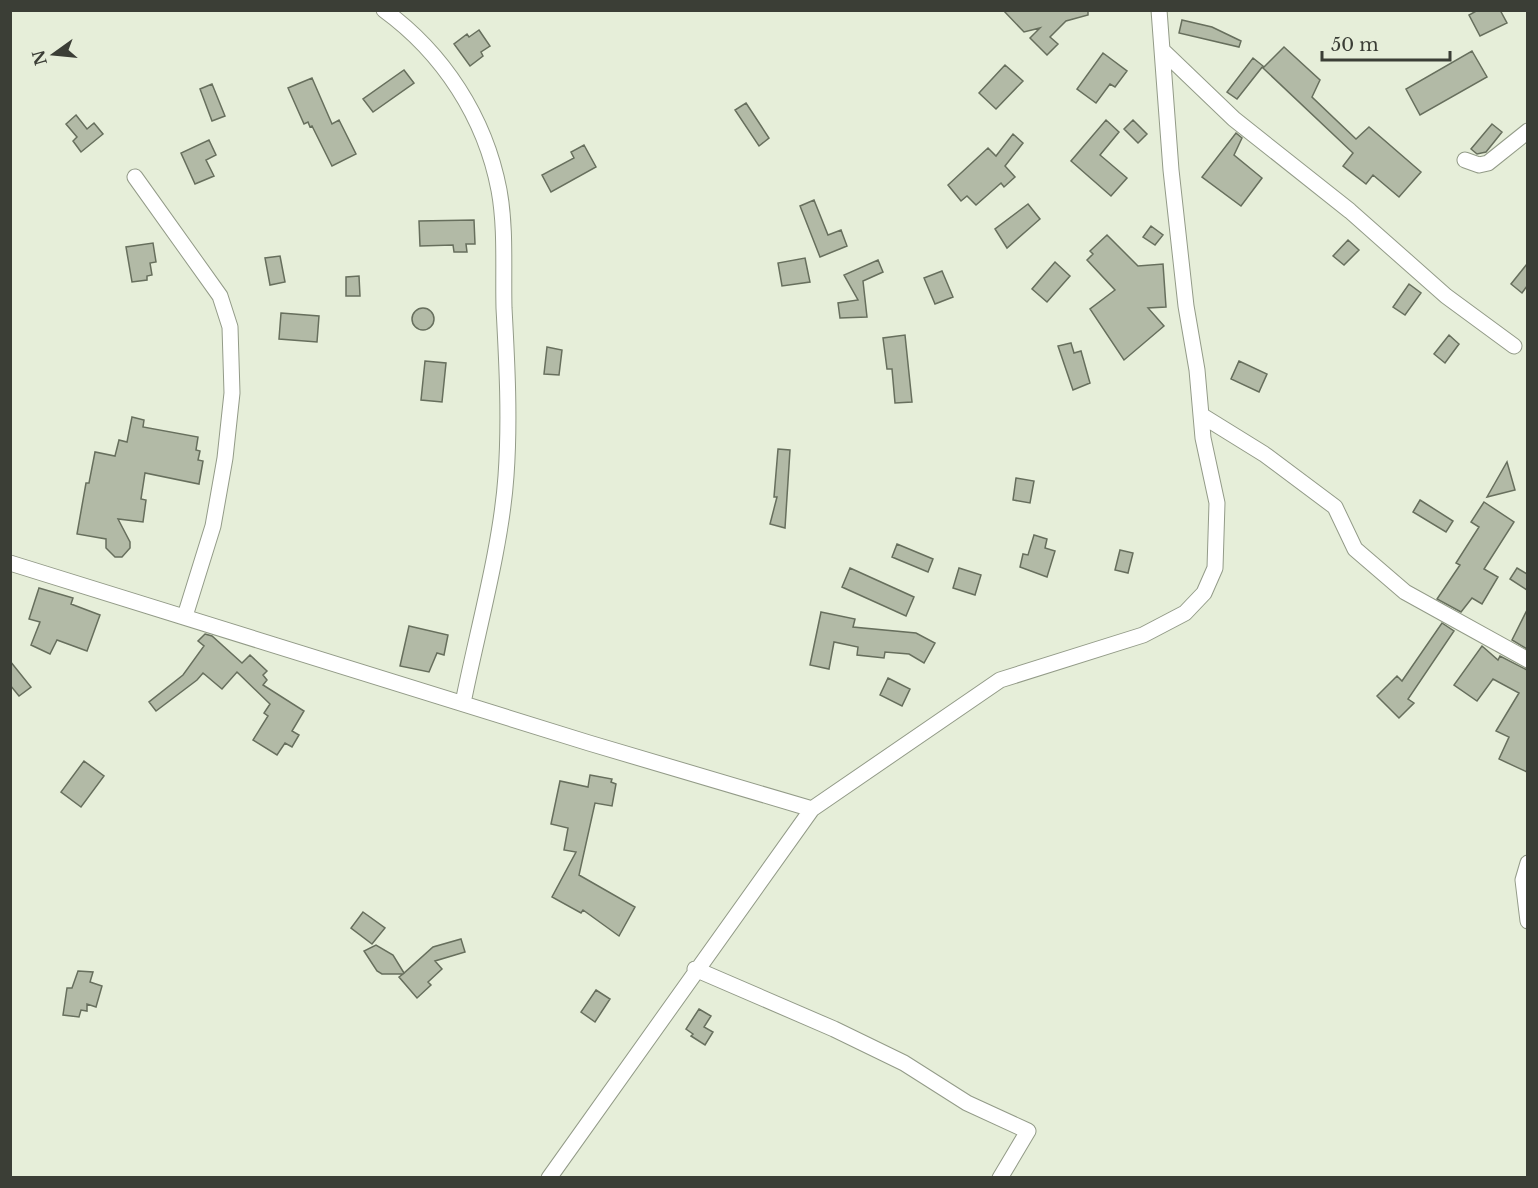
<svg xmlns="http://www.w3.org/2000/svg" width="1538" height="1188" viewBox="0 0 1538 1188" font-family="'Libre Baskerville',serif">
<rect width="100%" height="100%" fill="#e6eed9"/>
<path fill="#b2baa6" stroke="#676f5d" stroke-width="1.5" d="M 1003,10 L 1088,10 L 1088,15 L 1066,21 L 1050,37 L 1058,44 L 1047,55 L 1030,38 L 1040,28 L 1024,32 Z
M 1478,10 L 1500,10 L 1507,23 L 1480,36 L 1469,15 Z
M 1182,20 L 1212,27 L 1241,41 L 1239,47 L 1179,33 Z
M 479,30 L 490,46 L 481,52 L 483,56 L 470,66 L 454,44 L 467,34 L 469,37 Z
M 1284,47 L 1320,80 L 1312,97 L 1356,139 L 1369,127 L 1421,172 L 1399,197 L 1373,175 L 1366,184 L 1343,166 L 1353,153 L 1263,68 Z
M 1472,51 L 1487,77 L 1420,115 L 1406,89 Z
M 1103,53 L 1127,71 L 1115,87 L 1110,84 L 1096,103 L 1077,89 Z
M 1253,58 L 1263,66 L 1237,99 L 1227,92 Z
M 1005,65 L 1023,81 L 996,109 L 979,93 Z
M 404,70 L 414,83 L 373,112 L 363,99 Z
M 312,78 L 332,124 L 339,120 L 356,154 L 332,166 L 312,126 L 310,127 L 308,122 L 304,124 L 288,88 Z
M 212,84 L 225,116 L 212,121 L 200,89 Z
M 746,103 L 769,138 L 759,146 L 735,110 Z
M 76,115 L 87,129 L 94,123 L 103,134 L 81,152 L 73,141 L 77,137 L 66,124 Z
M 1106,120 L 1119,132 L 1100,155 L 1127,178 L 1111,196 L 1071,161 Z
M 1133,120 L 1147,134 L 1138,143 L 1124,129 Z
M 1492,124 L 1502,132 L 1486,152 L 1477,154 L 1471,149 Z
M 1236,133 L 1242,138 L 1234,155 L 1262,178 L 1241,206 L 1202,177 Z
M 1013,134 L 1023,143 L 1005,166 L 1015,177 L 1004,187 L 1001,183 L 976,205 L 967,196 L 961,201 L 948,185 L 988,148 L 996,156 Z
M 209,140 L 216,155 L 206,160 L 214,176 L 195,184 L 181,153 Z
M 584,145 L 596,167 L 551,192 L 542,175 L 574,158 L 571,152 Z
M 814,200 L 828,235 L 841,230 L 847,246 L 820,257 L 800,206 Z
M 1028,204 L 1040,219 L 1007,248 L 995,229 Z
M 474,220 L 475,244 L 466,244 L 467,252 L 454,252 L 453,245 L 420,246 L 419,221 Z
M 1151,226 L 1163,235 L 1155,245 L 1143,237 Z
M 1107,235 L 1138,266 L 1163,264 L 1166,307 L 1148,308 L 1164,326 L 1124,360 L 1090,309 L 1115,290 L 1087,260 L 1093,254 L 1090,251 Z
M 1348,240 L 1359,250 L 1344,265 L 1333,256 Z
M 153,243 L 156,262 L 150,263 L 152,275 L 147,276 L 147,280 L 132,282 L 126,247 Z
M 280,256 L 285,282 L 270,285 L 265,258 Z
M 805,258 L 810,282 L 782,286 L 778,263 Z
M 878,260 L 883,272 L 863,281 L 867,317 L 840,318 L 838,303 L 858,300 L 844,275 Z
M 1055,262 L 1070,276 L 1047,302 L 1032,289 Z
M 1527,264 L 1527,286 L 1522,293 L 1511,284 Z
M 942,271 L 953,297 L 935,304 L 924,278 Z
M 359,276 L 360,296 L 346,296 L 346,277 Z
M 1409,284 L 1421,293 L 1405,315 L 1393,307 Z
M412 319a11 11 0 1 1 22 0a11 11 0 1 1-22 0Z
M 281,313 L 319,316 L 317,342 L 279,339 Z
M 905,335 L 912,402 L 895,403 L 892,369 L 887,369 L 883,338 Z
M 1449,335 L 1459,344 L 1445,363 L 1434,354 Z
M 1071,343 L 1074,353 L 1081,351 L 1090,383 L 1073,390 L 1058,346 Z
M 547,347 L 562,350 L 559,375 L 544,374 Z
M 425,361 L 446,363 L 442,402 L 421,400 Z
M 1239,361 L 1267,374 L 1259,392 L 1231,379 Z
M 132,417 L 144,420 L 143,427 L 198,437 L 196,450 L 200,451 L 198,460 L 203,461 L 199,484 L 145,473 L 141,499 L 146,500 L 143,522 L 118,519 L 130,542 L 130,548 L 122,557 L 115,557 L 106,548 L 106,539 L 77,534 L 86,483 L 89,483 L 95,452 L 115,456 L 119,440 L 127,442 Z
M 778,449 L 790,450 L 785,528 L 770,524 L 777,497 L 774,497 Z
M 1507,462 L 1515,490 L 1487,497 Z
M 1016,478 L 1034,481 L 1030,503 L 1013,500 Z
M 1420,500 L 1453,521 L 1446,532 L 1413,512 Z
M 1484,502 L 1514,522 L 1484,569 L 1498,577 L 1482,604 L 1472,598 L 1461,612 L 1437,599 L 1460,565 L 1456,563 L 1479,527 L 1471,522 Z
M 1034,535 L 1047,539 L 1045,548 L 1055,551 L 1047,577 L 1020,567 L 1023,554 L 1028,555 Z
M 897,544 L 933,559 L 928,572 L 892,557 Z
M 1120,550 L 1133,553 L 1128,573 L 1115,570 Z
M 850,568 L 914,597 L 906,616 L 842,587 Z
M 959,568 L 981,575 L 975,595 L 953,588 Z
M 1517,568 L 1527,574 L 1527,590 L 1510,579 Z
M 39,588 L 73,598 L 71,604 L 100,615 L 87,651 L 57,640 L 50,654 L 31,645 L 40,622 L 29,619 Z
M 1527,610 L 1527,649 L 1512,640 Z
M 821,612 L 855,619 L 853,627 L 916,633 L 935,643 L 924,663 L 909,654 L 885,652 L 884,658 L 857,655 L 858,647 L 834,642 L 829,669 L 810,665 Z
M 1442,623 L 1454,631 L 1408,699 L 1414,703 L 1399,718 L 1377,696 L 1397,676 L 1402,681 Z
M 409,626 L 448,635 L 444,655 L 437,653 L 429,672 L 400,666 Z
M 205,634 L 212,636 L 242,663 L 250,655 L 267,671 L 263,675 L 267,680 L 263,685 L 304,711 L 292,731 L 299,735 L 292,747 L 285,743 L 277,755 L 253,740 L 268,716 L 264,713 L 270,704 L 237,672 L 222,689 L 203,673 L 197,680 L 156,711 L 149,702 L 183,675 L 204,646 L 198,641 Z
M 1482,646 L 1498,660 L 1500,656 L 1527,670 L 1527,772 L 1499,759 L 1509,737 L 1496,731 L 1519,693 L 1493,679 L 1477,701 L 1454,685 Z
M 10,661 L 31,687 L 19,696 L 10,685 Z
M 888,678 L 910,689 L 902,706 L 880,695 Z
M 84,761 L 104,776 L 81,807 L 61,792 Z
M 590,775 L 612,779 L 611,782 L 616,784 L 612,806 L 595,803 L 579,875 L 635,907 L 619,936 L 583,910 L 581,913 L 552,897 L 576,852 L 564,850 L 568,828 L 551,824 L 560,781 L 588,787 Z
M 363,912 L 385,928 L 372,944 L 351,928 Z
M 461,939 L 465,952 L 435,961 L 442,969 L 428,982 L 431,985 L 417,998 L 399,977 L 403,974 L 382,974 L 377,971 L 364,951 L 376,945 L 393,955 L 404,973 L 433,947 Z
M 78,971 L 93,972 L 90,982 L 102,986 L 96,1007 L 87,1004 L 87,1011 L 81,1010 L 79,1017 L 63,1015 L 67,988 L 72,988 Z
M 596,990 L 610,999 L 595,1022 L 581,1012 Z
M 699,1009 L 711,1016 L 704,1027 L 713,1032 L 705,1045 L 691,1036 L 693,1034 L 686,1029 Z"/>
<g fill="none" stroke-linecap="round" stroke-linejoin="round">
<defs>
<path id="street" d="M 384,10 C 443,53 485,117 499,190 C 506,228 503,268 504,308 C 507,363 510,420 506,476 C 501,548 477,632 463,703
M 1162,50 L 1234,119 L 1350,211 L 1446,296 L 1514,346
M 1465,160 L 1479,165 L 1488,163 L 1528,131
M 135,177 L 220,296 L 230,327 L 232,393 L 225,458 L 213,526 L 185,616
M 1201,415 L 1264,454 L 1335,507 L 1355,549 L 1405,592 L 1528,660
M 10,563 L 589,743 L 812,809
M 1528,863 L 1523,880 L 1528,921
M 695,969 L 834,1029 L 904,1063 L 967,1103 L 1028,1131 L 1000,1178
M 549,1178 L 812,809 L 1000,680 L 1143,635 L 1185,613 L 1204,593 L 1215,568 L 1217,503 L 1203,438 L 1197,370 L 1186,306 L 1171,170 L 1159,10"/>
</defs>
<use href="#street" stroke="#939b88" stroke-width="17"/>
<use href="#street" stroke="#fff" stroke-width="15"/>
</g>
<rect width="1538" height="1188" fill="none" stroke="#3b3e36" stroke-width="24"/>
<g transform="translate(54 54) rotate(255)" stroke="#e6eed9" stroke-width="4.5" paint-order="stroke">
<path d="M0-4.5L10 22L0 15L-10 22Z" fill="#3b3e36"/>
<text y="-9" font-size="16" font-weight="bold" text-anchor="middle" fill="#3b3e36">N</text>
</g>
<path d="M1322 51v9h128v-9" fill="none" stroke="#3b3e36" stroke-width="3"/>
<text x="1331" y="51" font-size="18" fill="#3b3e36" stroke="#e6eed9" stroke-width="4.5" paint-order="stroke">50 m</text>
</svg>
